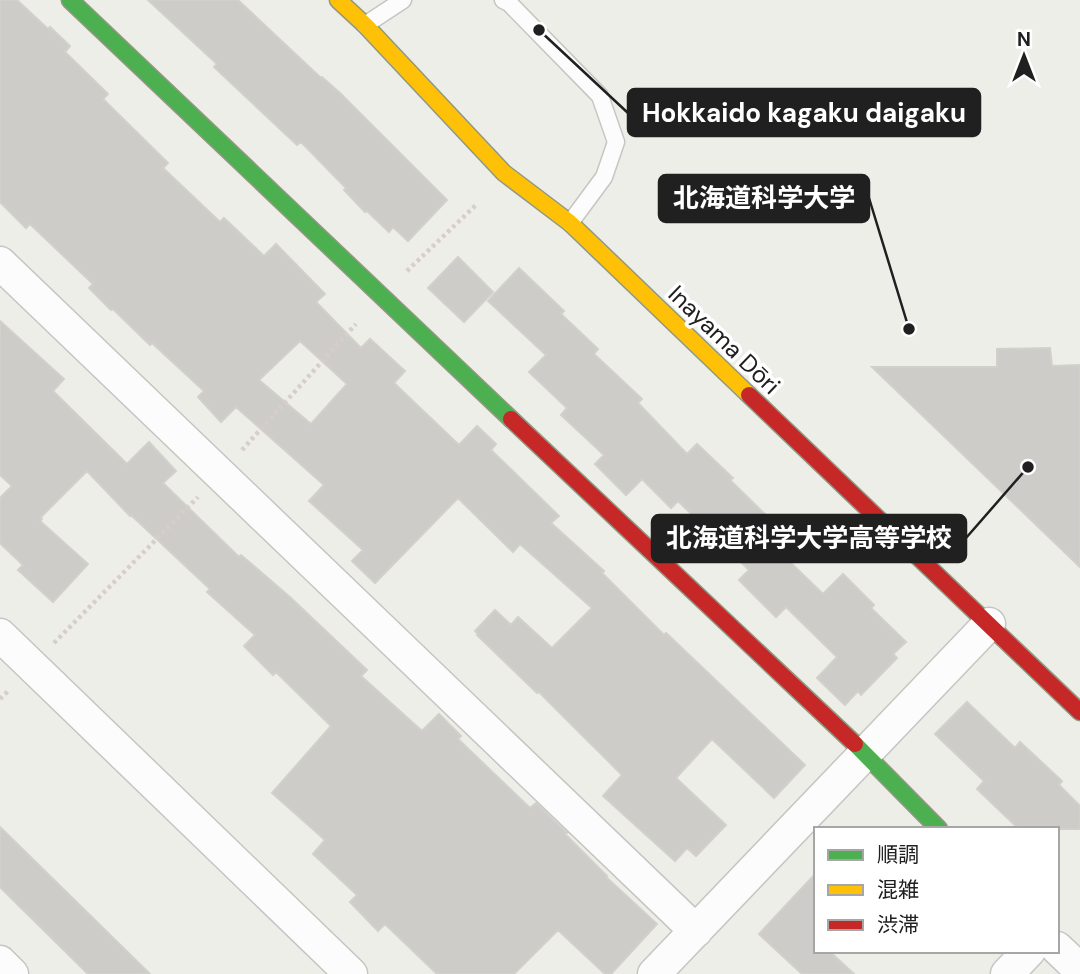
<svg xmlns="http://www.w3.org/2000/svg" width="1080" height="974" viewBox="0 0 1080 974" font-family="'DM Sans','Noto Sans JP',sans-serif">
<rect width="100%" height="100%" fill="#eeeee9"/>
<path fill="#cdccc9" stroke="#d1d0ca" stroke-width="2" fill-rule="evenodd" d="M 0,0 L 17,0 L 48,29 L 50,27 L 70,46 L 65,52 L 108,94 L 103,99 L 168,163 L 163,168 L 220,222 L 224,218 L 264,256 L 276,244 L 325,294 L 316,302 L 361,348 L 370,339 L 405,371 L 394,383 L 459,445 L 477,426 L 496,444 L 491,450 L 559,516 L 551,523 L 604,571 L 602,573 L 664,635 L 666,633 L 805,765 L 774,798 L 712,739 L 676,778 L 726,825 L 696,856 L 687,848 L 675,861 L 603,796 L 622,775 L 539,692 L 537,693 L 477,635 L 478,634 L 475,631 L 495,610 L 511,625 L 518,617 L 552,648 L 592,608 L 520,544 L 513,552 L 458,498 L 375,583 L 352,561 L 363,550 L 309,501 L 324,485 L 236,407 L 221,422 L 198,397 L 204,391 L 152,343 L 150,345 L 113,309 L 111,310 L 89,288 L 93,284 L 30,224 L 26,228 L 0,202 ZM 300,341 L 347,384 L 311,424 L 259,380 Z
M 148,0 L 238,0 L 321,78 L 322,77 L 340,93 L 447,200 L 408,241 L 393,227 L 389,232 L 367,211 L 365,212 L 344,190 L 346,188 L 301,142 L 297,145 L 214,67 L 217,64 Z
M 458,257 L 493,292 L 464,322 L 428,288 Z
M 519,268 L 564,311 L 561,314 L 598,349 L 594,354 L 642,399 L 638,403 L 687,454 L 697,444 L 733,478 L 730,480 L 778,527 L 766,539 L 823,594 L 843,574 L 874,605 L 871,608 L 906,642 L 893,654 L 897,658 L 861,695 L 858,691 L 845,705 L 817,678 L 837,657 L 786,607 L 776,617 L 739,580 L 749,570 L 678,501 L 671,508 L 642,479 L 626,495 L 595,464 L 604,455 L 561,415 L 567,408 L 529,372 L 546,355 L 488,301 Z
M 0,321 L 64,379 L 53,391 L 127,464 L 149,442 L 176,471 L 163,483 L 239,557 L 241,555 L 291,598 L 367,670 L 361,676 L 422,731 L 439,714 L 461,736 L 458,739 L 530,808 L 536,803 L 567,833 L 565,834 L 607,876 L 606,877 L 657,924 L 611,974 L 605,974 L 558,930 L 514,974 L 437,974 L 385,924 L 378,931 L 350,902 L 357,895 L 313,854 L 325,840 L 272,793 L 331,726 L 276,672 L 273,675 L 244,646 L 255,635 L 207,592 L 210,589 L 131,515 L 130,516 L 87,471 L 41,517 L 42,519 L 40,521 L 88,564 L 53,602 L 18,570 L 23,565 L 0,543 L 0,498 L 12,486 L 0,475 Z
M 1050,348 L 1052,366 L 1080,365 L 1080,567 L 872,367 L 997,367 L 997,349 Z
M 967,702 L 1015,748 L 1020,742 L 1062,781 L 1059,785 L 1080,806 L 1080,829 L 1019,829 L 977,789 L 984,781 L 935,734 Z
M 0,827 L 101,926 L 150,974 L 88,974 L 0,887 Z
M 816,873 L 816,951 L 829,951 L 854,974 L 802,974 L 759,934 Z"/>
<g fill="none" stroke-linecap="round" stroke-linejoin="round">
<defs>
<path id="lane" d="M 503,0 L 509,3 L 600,96 L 616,142 L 604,177 L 570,223
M 365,25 L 403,0"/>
<path id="street" d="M 0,263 L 696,931
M 0,635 L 351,974
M 1057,948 L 1080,970
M 0,962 L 12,974
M 654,974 L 989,624
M 1007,974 L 1029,951"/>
<path id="fast" d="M 70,0 L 511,419
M 855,744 L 939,829"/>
<path id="slow" d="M 338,0 L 365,25 L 504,173 L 570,223 L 749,395"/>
<path id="jam" d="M 749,395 L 1080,712
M 511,419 L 855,744"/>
</defs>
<use href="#lane" stroke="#c5c5c3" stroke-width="19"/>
<use href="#street" stroke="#c5c5c3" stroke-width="35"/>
<use href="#fast" stroke="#909882" stroke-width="19"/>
<use href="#slow" stroke="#909882" stroke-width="19"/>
<use href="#jam" stroke="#909882" stroke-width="19"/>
<path stroke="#d7cec9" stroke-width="4.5" stroke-dasharray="3.5 3.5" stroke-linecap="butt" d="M 407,271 L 477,204
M 242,450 L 356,324
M 54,643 L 198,497
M 0,699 L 9,690"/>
<use href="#lane" stroke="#fcfcfc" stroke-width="16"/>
<use href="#street" stroke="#fcfcfc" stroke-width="32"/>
<use href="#fast" stroke="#4caf50" stroke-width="16"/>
<use href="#slow" stroke="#ffc107" stroke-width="16"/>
<use href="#jam" stroke="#c62828" stroke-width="16"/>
</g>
<g text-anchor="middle" stroke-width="7" stroke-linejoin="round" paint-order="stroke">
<g font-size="24" fill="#202020" stroke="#fff">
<text transform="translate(724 340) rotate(44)" y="8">Inayama Dōri</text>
</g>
</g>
<path fill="none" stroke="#202020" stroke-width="2.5" d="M539 30L628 113M909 329L869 198M1028 467L966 538"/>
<g fill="#202020" stroke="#fff" stroke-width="2.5">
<circle cx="539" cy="30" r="7"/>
<circle cx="909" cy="329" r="7"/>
<circle cx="1028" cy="467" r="7"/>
</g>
<g fill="#202020" stroke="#202020" stroke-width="2.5">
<rect x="628" y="89" width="352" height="47" rx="7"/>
<rect x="659" y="175" width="210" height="47" rx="7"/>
<rect x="652" y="515" width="314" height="47" rx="7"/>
</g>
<g font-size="26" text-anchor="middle" font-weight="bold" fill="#fff">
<text x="804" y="122">Hokkaido kagaku daigaku</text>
<text x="764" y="207">北海道科学大学</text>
<text x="809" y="547">北海道科学大学高等学校</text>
</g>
<rect x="814" y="827" width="245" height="126" fill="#ffffff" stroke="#a6a6a6" stroke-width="2"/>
<rect x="828" y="850" width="35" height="10" fill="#4caf50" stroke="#a6a6a6" stroke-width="2"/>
<text x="877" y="862" font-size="21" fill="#202020">順調</text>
<rect x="828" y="885" width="35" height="10" fill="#ffc107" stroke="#a6a6a6" stroke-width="2"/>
<text x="877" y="897" font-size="21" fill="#202020">混雑</text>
<rect x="828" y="920" width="35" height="10" fill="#c62828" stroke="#a6a6a6" stroke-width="2"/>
<text x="877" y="932" font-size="21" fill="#202020">渋滞</text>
<g transform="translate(1024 56)" stroke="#ffffff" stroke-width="5" paint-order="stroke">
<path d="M0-5L12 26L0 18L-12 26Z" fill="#202020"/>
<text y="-10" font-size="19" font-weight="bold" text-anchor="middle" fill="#202020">N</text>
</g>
</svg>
